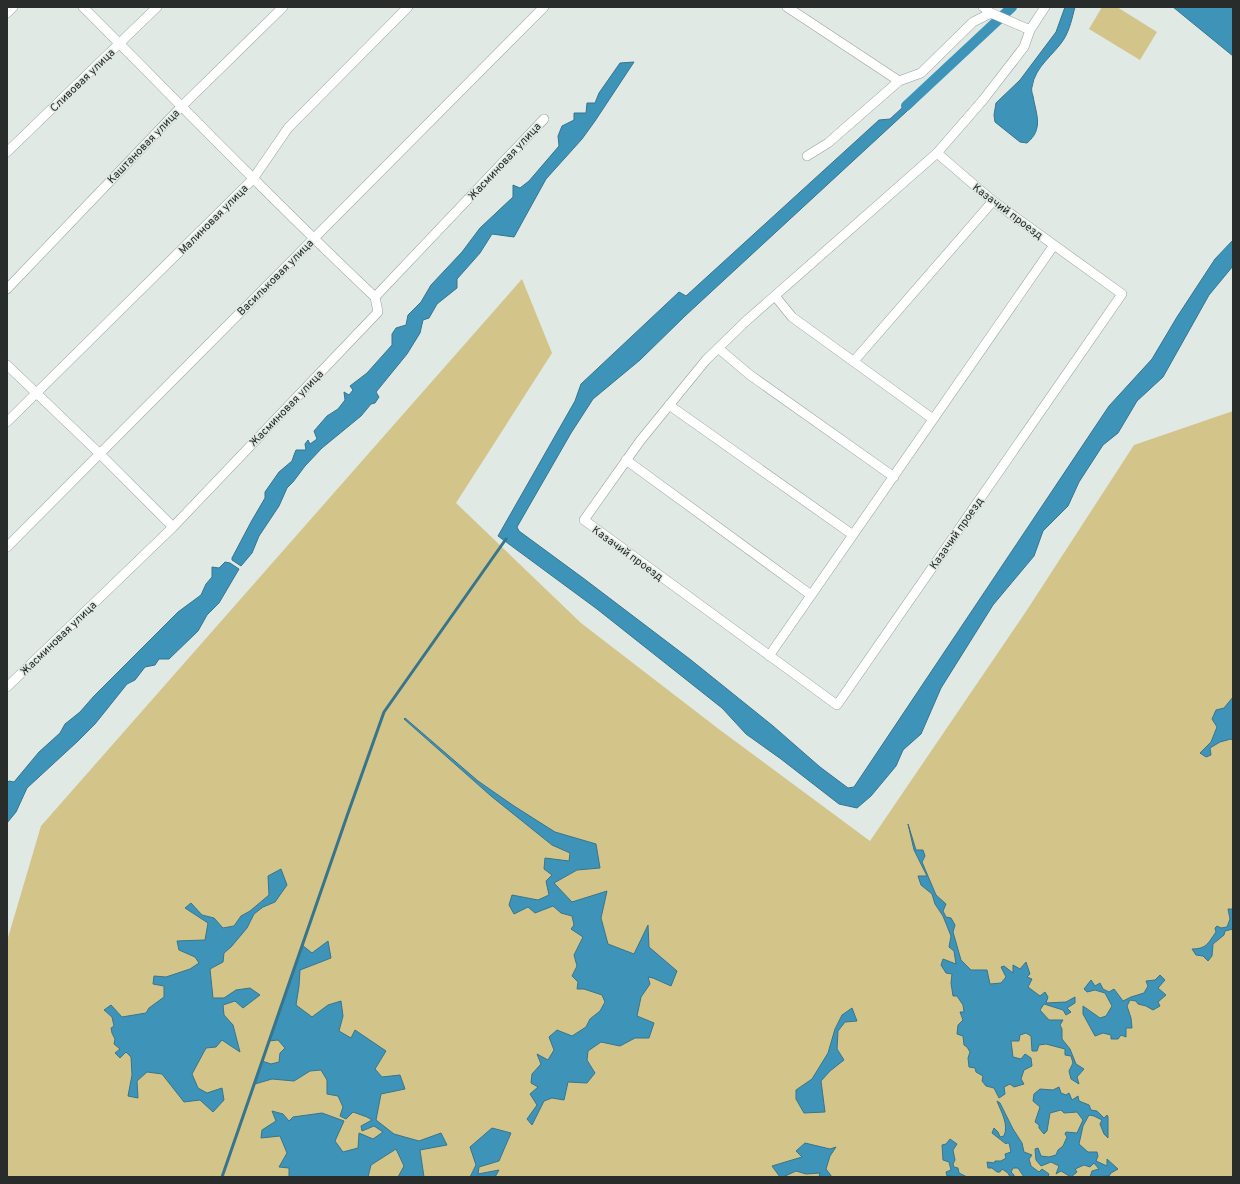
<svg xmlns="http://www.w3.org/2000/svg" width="1240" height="1184" viewBox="0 0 1240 1184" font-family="Overpass,sans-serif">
<rect width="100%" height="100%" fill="#e0e9e4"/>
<path fill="#d3c48a" d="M 1102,7 L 1117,7 L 1157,32 L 1140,60 L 1089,29 Z
M 522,279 L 552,353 L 456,503 L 581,623 L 720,730 L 870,841 L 1025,613 L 1134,445 L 1233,411 L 1233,1177 L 7,1177 L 7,941 L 41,826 Z"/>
<path fill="#3e94b8" stroke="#37758d" d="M 1065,7 L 1075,7 C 1072,18 1070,29 1064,39 C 1054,55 1035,66 1032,87 C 1031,89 1032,93 1033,96 C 1036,114 1044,129 1027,143 L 1020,142 L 995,122 L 994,115 L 996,103 L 1020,80 L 1056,32 Z
M 1173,7 L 1233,7 L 1233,56 Z
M 634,62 L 595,121 L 582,139 L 546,179 L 514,237 L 492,234 L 480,253 L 457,279 L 457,288 L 437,304 L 429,318 L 423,320 L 420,333 L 407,354 L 376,392 L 379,397 L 375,403 L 371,404 L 361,416 L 322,448 L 305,466 L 293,482 L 287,488 L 279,506 L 259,536 L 252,553 L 241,566 L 232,560 L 232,558 L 251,522 L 265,498 L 265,492 L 279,472 L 292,461 L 294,455 L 296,450 L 306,450 L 305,444 L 308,440 L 310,444 L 317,439 L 314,431 L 327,416 L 338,409 L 345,400 L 344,392 L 349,395 L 353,390 L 350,386 L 367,373 L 392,345 L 392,334 L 396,328 L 406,325 L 408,315 L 421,302 L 431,285 L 462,252 L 480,228 L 513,197 L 513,185 L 520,188 L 529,181 L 559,146 L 558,136 L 562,126 L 574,120 L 574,113 L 586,113 L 587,103 L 595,103 L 599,93 L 620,63 Z
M 915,96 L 919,100 L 685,316 L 640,360 L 593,399 L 571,433 L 517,527 L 519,531 L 583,578 L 691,660 L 773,726 L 820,767 L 848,788 L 854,787 L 1109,406 L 1152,359 L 1177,317 L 1215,259 L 1233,240 L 1233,266 L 1209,295 L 1163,377 L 1137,401 L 1118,433 L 1103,445 L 1079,482 L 1068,506 L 1043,531 L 1034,556 L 993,605 L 941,688 L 921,734 L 903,750 L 896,766 L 871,796 L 857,808 L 839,804 L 781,759 L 746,734 L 722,708 L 597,609 L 498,536 L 575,401 L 581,384 L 679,292 L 686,296 L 879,120 L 890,119 Z
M 225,562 L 230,563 L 239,569 L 219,603 L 207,615 L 198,631 L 169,659 L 159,659 L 155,665 L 145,667 L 135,680 L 127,684 L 95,724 L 78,741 L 27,788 L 16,812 L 7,823 L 7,783 L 9,781 L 14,782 L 39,752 L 60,733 L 65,724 L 80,712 L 94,696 L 178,612 L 201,595 L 206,584 L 212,577 L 212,567 L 219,568 Z
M 1233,697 L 1233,741 L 1231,739 L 1220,742 L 1210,748 L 1211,755 L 1206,757 L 1200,753 L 1211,742 L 1217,727 L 1212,719 L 1216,710 L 1224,708 Z
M 405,718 L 478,781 L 514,806 L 555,832 L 596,844 L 600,868 L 577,870 L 554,883 L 572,902 L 607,891 L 601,918 L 608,944 L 634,954 L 648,925 L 649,947 L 677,971 L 671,986 L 653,978 L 648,977 L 650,984 L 641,997 L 637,1016 L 654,1023 L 649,1038 L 635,1038 L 620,1046 L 601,1042 L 588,1051 L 587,1060 L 595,1073 L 587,1083 L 568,1082 L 564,1100 L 552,1098 L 544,1101 L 532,1125 L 527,1119 L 537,1105 L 530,1094 L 538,1087 L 531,1083 L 532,1074 L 541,1064 L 537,1054 L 548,1060 L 554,1050 L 549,1037 L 557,1030 L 572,1036 L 586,1027 L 590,1019 L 600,1011 L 605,1002 L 602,995 L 584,989 L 577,989 L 578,982 L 572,976 L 577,966 L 574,955 L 583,937 L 571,929 L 574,925 L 572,916 L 561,913 L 553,906 L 535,913 L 528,907 L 514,914 L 509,905 L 512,895 L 538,900 L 549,895 L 546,881 L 552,875 L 544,869 L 545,858 L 569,861 L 570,853 L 552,845 L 491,796 L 404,719 Z
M 908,824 L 916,850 L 923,850 L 925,856 L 922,862 L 936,895 L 946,904 L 943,911 L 946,917 L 951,918 L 955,925 L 953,932 L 961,960 L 971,970 L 987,970 L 990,984 L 1001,983 L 1006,977 L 1001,967 L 1004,966 L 1013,973 L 1013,965 L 1020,969 L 1026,962 L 1030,974 L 1027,977 L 1032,979 L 1028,987 L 1040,996 L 1045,992 L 1048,997 L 1046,1003 L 1066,1002 L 1075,997 L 1075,1003 L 1067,1008 L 1071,1012 L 1066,1015 L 1063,1010 L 1044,1004 L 1040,1010 L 1049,1020 L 1063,1020 L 1060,1025 L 1062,1029 L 1062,1039 L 1070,1049 L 1076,1064 L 1084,1069 L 1077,1077 L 1079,1084 L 1071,1079 L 1069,1071 L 1073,1063 L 1071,1056 L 1065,1055 L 1065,1049 L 1046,1044 L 1039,1045 L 1037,1051 L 1032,1051 L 1031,1036 L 1026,1033 L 1020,1035 L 1019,1041 L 1011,1041 L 1013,1057 L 1021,1059 L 1025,1054 L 1031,1058 L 1032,1066 L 1024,1070 L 1021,1079 L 1024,1084 L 1014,1087 L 1010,1084 L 1004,1087 L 1005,1094 L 999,1098 L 994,1088 L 986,1086 L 982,1081 L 983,1076 L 976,1072 L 975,1068 L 969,1067 L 968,1058 L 970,1052 L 967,1047 L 964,1045 L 963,1036 L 957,1034 L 958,1025 L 963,1020 L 960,1012 L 964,1012 L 963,1005 L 957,996 L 953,996 L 951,983 L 952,974 L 946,973 L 941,965 L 943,959 L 956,964 L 954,951 L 949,947 L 951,936 L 943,916 L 935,904 L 932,894 L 921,885 L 918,876 L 927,876 L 914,850 Z
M 281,869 L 287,885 L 275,902 L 263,907 L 254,914 L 247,928 L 231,947 L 224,953 L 223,962 L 210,969 L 213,998 L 224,998 L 236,990 L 250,988 L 260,995 L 243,1008 L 235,1001 L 223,1005 L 224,1015 L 233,1025 L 240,1052 L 222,1040 L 216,1047 L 206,1048 L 192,1074 L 198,1088 L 207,1093 L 222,1088 L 224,1100 L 213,1112 L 200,1100 L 184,1102 L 162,1074 L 147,1072 L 137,1081 L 138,1098 L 128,1096 L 132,1075 L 131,1057 L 126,1052 L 120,1058 L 115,1053 L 120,1049 L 114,1044 L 115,1039 L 112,1033 L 111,1028 L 114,1026 L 112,1017 L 104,1010 L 111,1005 L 122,1017 L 146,1013 L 149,1008 L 164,997 L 164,986 L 153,984 L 154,976 L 166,977 L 190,969 L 199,963 L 195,957 L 179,950 L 177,941 L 205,940 L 208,923 L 185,908 L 191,903 L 202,915 L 214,918 L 223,928 L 234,926 L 241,916 L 250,911 L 269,895 L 268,876 Z
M 1228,909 L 1233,909 L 1233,929 L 1225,931 L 1224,935 L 1213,944 L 1212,956 L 1208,961 L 1203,956 L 1196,955 L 1192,949 C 1207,949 1208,943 1216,932 L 1215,928 L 1217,926 L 1221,928 L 1227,927 L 1230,919 Z
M 328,941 L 331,958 L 300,970 L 299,986 L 296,1005 L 312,1017 L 328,1005 L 341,1001 L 343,1016 L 339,1031 L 351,1038 L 355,1030 L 386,1051 L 375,1069 L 382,1077 L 400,1075 L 405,1089 L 381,1094 L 376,1120 L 394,1134 L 419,1141 L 441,1133 L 447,1145 L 420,1150 L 424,1177 L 398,1177 L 404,1166 L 396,1149 L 371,1165 L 368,1177 L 289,1177 L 289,1168 L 279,1167 L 287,1153 L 280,1136 L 261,1138 L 262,1130 L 276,1121 L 272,1111 L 283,1114 L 289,1121 L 293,1117 L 322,1113 L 344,1121 L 335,1141 L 343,1152 L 358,1148 L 359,1133 L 373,1139 L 383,1132 L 374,1126 L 362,1131 L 361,1126 L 372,1120 L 367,1117 L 353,1112 L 346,1119 L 340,1116 L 343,1107 L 338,1096 L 327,1094 L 327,1080 L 321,1070 L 310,1071 L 294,1081 L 272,1079 L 255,1084 L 262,1061 L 271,1064 L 279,1062 L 280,1053 L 285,1048 L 278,1040 L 269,1041 L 302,945 L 312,953 Z
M 1160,975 L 1165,980 L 1158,988 L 1166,995 L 1158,1002 L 1160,1006 L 1153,1010 L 1146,1006 L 1138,1004 L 1136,1001 L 1130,1000 L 1127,1006 L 1131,1018 L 1132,1028 L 1126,1028 L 1126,1037 L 1121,1035 L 1118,1039 L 1111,1039 L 1111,1035 L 1103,1033 L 1095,1036 L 1083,1014 L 1083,1006 L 1100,1018 L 1106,1016 L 1112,1006 L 1105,993 L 1095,990 L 1087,992 L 1084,989 L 1091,980 L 1095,986 L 1100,983 L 1103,989 L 1109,992 L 1114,989 L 1123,1001 L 1131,997 L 1144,993 L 1148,986 L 1146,981 L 1155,980 Z
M 852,1008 L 857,1021 L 845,1022 L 838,1031 L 837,1049 L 844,1060 L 830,1071 L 821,1081 L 825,1112 L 804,1113 L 796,1099 L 796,1090 L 812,1079 L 828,1053 L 835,1029 L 842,1015 Z
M 1059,1087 L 1061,1093 L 1066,1095 L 1069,1093 L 1072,1100 L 1078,1096 L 1079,1101 L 1089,1105 L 1091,1110 L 1097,1111 L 1104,1118 L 1107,1115 L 1108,1117 L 1108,1138 L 1104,1134 L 1100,1124 L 1102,1120 L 1094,1116 L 1089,1115 L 1083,1126 L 1079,1144 L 1088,1152 L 1097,1152 L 1098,1156 L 1096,1161 L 1107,1166 L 1107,1159 L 1118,1169 L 1111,1173 L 1109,1176 L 1090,1177 L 1092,1171 L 1099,1169 L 1094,1163 L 1090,1167 L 1084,1165 L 1075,1169 L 1077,1172 L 1071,1177 L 1061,1171 L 1056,1174 L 1059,1166 L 1051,1162 L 1041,1166 L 1036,1160 L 1035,1149 L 1038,1148 L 1041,1156 L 1049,1157 L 1056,1155 L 1058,1150 L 1063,1146 L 1067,1137 L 1065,1134 L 1066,1132 L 1077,1133 L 1083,1120 L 1077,1112 L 1064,1113 L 1061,1110 L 1050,1113 L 1047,1131 L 1044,1134 L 1039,1128 L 1039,1125 L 1035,1122 L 1040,1107 L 1033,1101 L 1034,1094 L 1040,1089 L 1053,1090 Z
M 997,1101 L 1000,1103 L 1013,1129 L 1022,1143 L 1024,1152 L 1032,1155 L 1029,1159 L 1031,1166 L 1039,1172 L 1042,1169 L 1049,1174 L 1048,1177 L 1024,1177 L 1018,1168 L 1013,1168 L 1011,1172 L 1014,1175 L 1014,1177 L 1010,1177 L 1008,1173 L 1002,1169 L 1000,1172 L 997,1172 L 992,1168 L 988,1168 L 987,1162 L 994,1163 L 995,1161 L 1001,1161 L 1006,1158 L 1005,1154 L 1011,1152 L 1009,1143 L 1007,1143 L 1006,1144 L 992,1133 L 994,1128 L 998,1132 L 1000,1137 L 1004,1136 C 1009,1124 1001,1112 997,1101 Z
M 492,1128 L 511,1133 L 499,1161 L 479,1167 L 478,1174 L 499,1170 L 495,1177 L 470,1177 L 476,1165 L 470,1147 Z
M 950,1139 L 957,1144 L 953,1150 L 955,1160 L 953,1164 L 954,1167 L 958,1168 L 959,1173 L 967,1177 L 947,1176 L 946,1172 L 951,1170 L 949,1162 L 943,1160 L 942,1145 L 946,1144 Z
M 805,1143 L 830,1149 L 836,1147 L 830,1156 L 826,1169 L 832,1177 L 819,1177 L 820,1173 L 806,1174 L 796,1171 L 783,1177 L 780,1177 L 772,1166 L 802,1157 L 796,1151 Z"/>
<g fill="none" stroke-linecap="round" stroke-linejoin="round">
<path stroke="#37758d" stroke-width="3" d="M 222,1177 L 347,816 L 384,712 L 506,539"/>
<path stroke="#3e94b8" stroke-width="10" d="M 906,106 L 1012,7"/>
<defs>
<path id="street" d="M 83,7 C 180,104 275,203 375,297
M 787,7 L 899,81
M 983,7 L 991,13 L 1030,30
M 7,13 L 13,7
M 7,152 L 157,7
M 937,153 L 993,201 L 1122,294 L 837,705 L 584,520 L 640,441 L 706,360 L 745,322 L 937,153 L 983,100 L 1024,47 L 1030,30 L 1045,7
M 807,156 L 828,143 L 899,81 L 921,73 L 973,22 L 991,13
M 7,289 L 181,107 L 283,7
M 775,296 L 792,317 L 933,419
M 375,297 L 544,119
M 718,348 L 750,375 L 894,477
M 854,361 L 993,201
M 7,365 L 100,454 L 173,527
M 669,405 L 853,535
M 7,422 L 253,179 L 288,128 L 408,7
M 626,460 L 811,595
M 7,547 L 544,7
M 769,656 L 1054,245
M 7,687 L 173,527 L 378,312 L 375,297"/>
</defs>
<use href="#street" stroke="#98a09b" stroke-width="10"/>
<use href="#street" stroke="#fff" stroke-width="9"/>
</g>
<g text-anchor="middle" stroke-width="3" stroke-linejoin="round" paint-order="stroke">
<g font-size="11" fill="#282c2a" stroke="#e0e9e4">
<text transform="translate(82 80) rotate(-44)" y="4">Сливовая улица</text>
<text transform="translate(143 146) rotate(-46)" y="4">Каштановая улица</text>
<text transform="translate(504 161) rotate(-47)" y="4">Жасминовая улица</text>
<text transform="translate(1008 211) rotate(37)" y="4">Казачий проезд</text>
<text transform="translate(213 219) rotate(-45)" y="4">Малиновая улица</text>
<text transform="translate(275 277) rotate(-45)" y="4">Васильковая улица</text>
<text transform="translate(286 408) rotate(-46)" y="4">Жасминовая улица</text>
<text transform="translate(956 533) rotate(-55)" y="4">Казачий проезд</text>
<text transform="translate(628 553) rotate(36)" y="4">Казачий проезд</text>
<text transform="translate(58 638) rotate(-44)" y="4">Жасминовая улица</text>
</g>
</g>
<rect width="1240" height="1184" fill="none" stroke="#282c2a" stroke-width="16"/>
</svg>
